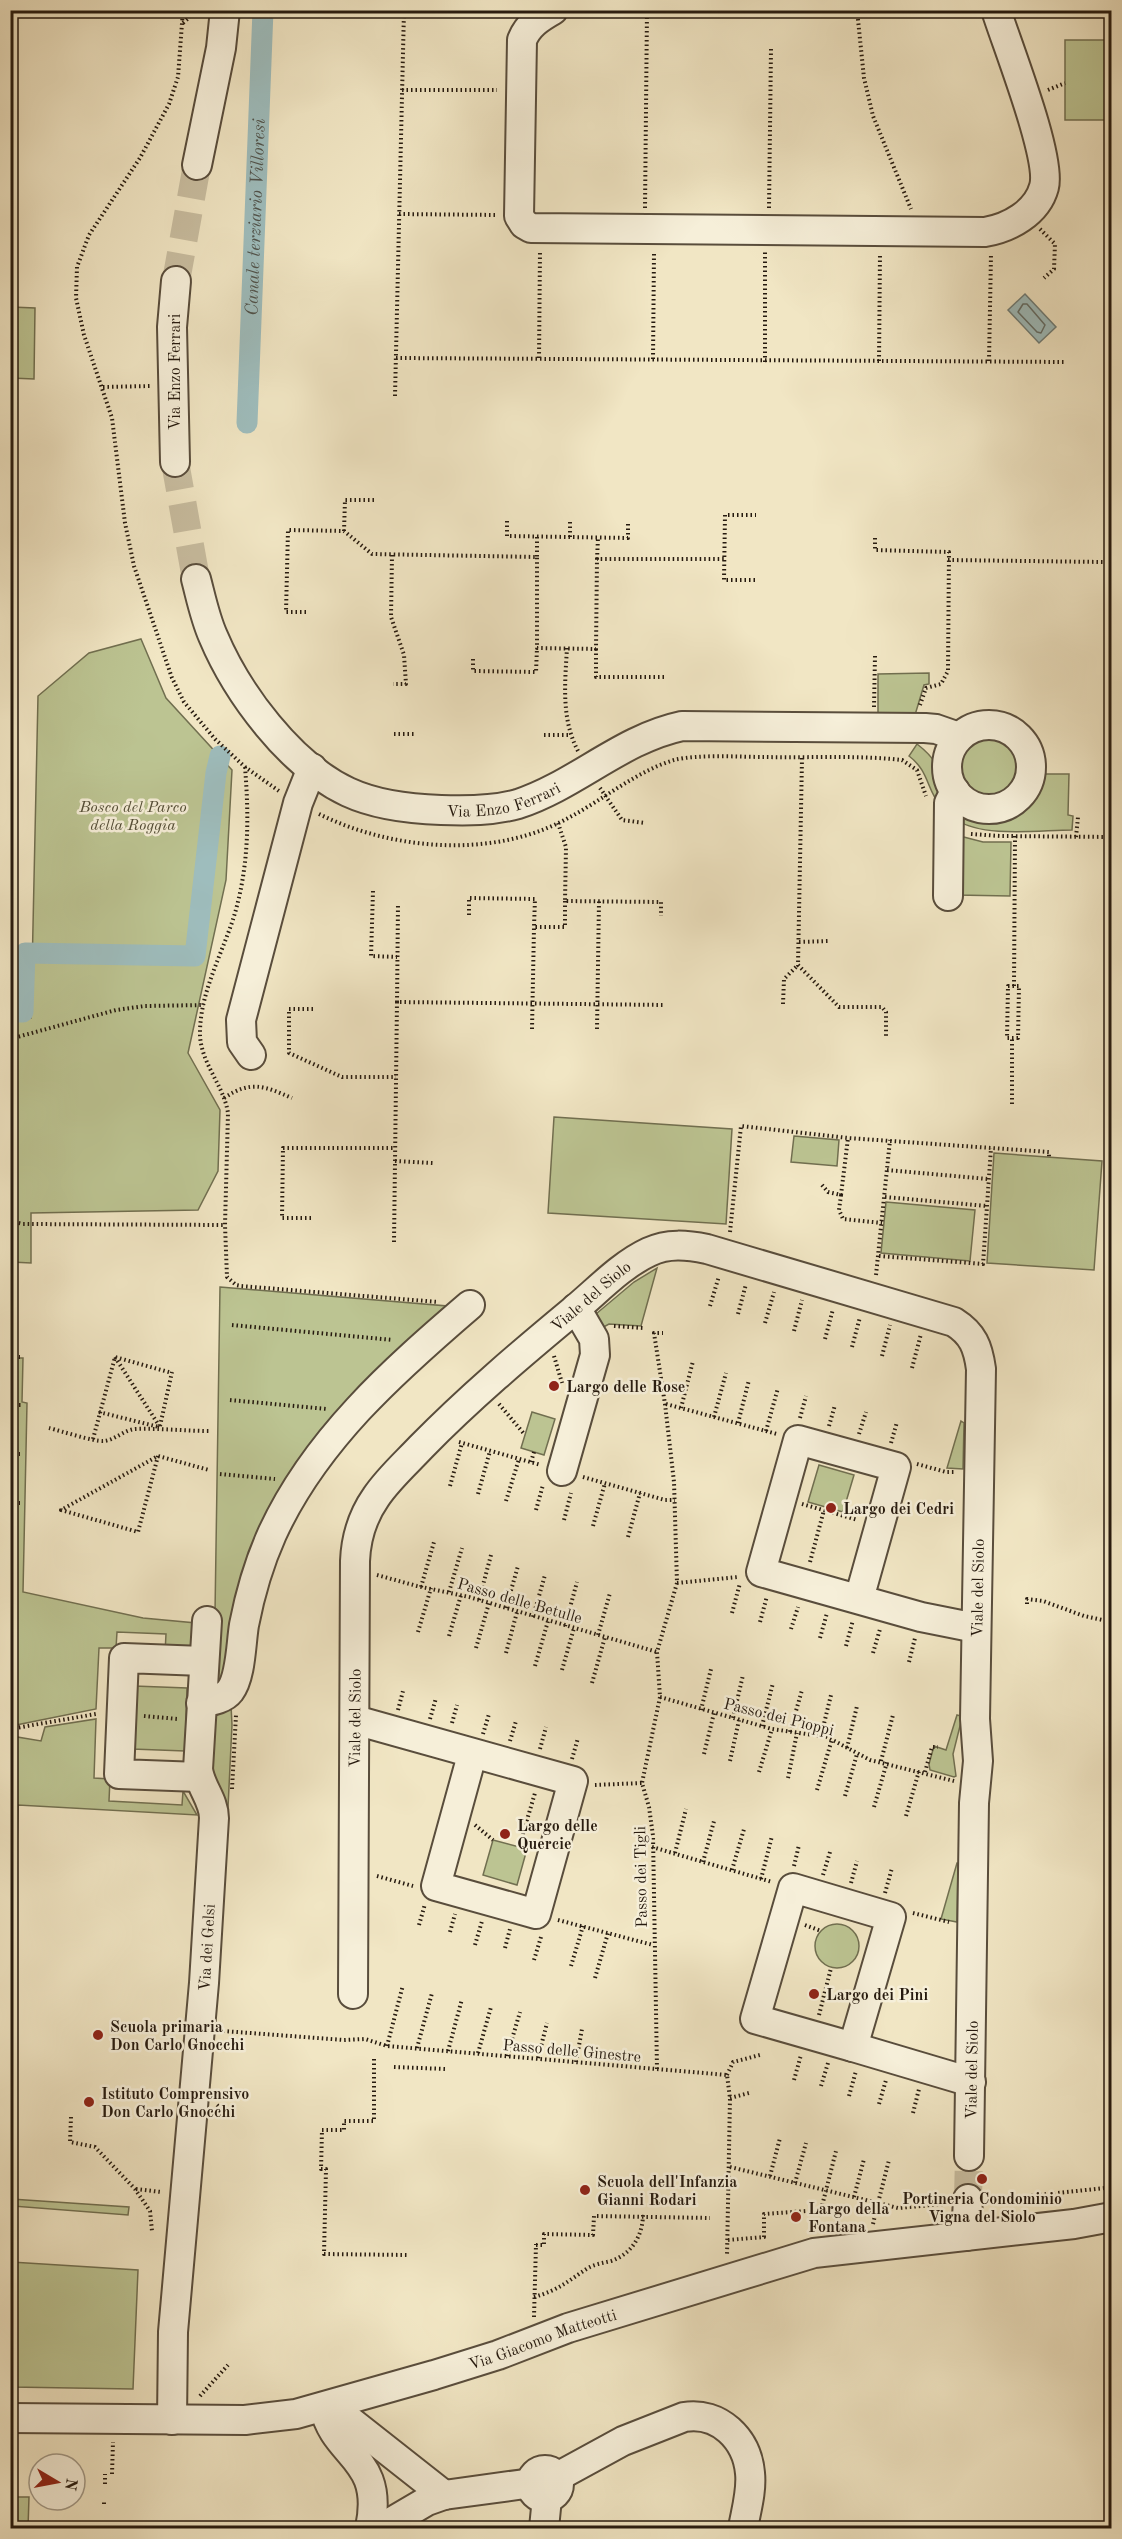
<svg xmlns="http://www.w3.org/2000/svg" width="1122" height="2539" viewBox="0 0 1122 2539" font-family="'Old Standard TT',serif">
<rect width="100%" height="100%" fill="#f1e6c4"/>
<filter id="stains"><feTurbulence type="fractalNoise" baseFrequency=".00333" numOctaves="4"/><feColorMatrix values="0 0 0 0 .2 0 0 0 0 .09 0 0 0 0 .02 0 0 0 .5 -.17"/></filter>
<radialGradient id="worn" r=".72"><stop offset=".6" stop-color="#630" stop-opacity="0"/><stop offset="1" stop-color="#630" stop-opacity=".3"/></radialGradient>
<path fill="#bcc492" stroke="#716f50" stroke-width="1.5" d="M 1065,40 L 1106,40 L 1106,120 L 1065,120 Z
M 11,307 L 35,308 L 34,379 L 11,378 Z
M 141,639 L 166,698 L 232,770 L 226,880 L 188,1053 L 220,1110 L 218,1171 L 198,1210 L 31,1213 L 31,1263 L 11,1262 L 11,1018 L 31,1018 L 38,696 L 89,653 Z
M 929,673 L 929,684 L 924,685 L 915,715 L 878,715 L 878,674 Z
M959 766a30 30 0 1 1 60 0a30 30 0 1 1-60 0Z
M 917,744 C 943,764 943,777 942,808 C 926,790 930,772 909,756 Z
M 1038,774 L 1069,774 L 1068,815 L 1073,816 L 1072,830 C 1040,830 983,838 957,820 L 960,805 C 995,825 1027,813 1038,774 Z
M 956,835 L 983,842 L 1011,842 L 1010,896 L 956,895 Z
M 554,1117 L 732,1129 L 726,1224 L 548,1213 Z
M 794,1136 L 839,1140 L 837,1166 L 791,1162 Z
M 994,1153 L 1102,1161 L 1094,1270 L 987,1263 Z
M 886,1202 L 975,1210 L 970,1261 L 881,1253 Z
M 657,1268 L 641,1326 L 609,1324 L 598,1330 L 590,1319 L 634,1282 Z
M 220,1287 L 447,1306 L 249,1555 L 229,1630 L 223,1682 L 214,1678 Z
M 10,1358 L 23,1358 L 22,1402 L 27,1403 L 23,1592 L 143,1618 L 196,1623 L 190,1650 L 165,1653 L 166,1634 L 117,1632 L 116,1648 L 99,1648 L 96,1709 L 11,1726 Z
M 532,1412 L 555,1419 L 544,1455 L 521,1448 Z
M 961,1421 L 964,1423 L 963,1469 L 947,1468 Z
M 819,1465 L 854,1475 L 843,1512 L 808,1502 Z
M 134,1686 L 187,1688 L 185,1751 L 132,1749 Z
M 231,1705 L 232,1725 L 224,1890 L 209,1772 L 211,1712 Z
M 957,1715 L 961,1716 L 961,1722 L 953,1754 L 956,1776 L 954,1777 L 930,1770 L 929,1764 L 934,1746 L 946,1750 Z
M 96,1719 L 94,1778 L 110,1779 L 109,1801 L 182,1805 L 183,1791 L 197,1815 L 18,1805 L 16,1899 L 11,1979 L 11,1736 L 41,1741 L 45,1727 Z
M 493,1840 L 527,1849 L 517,1885 L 483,1875 Z
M 957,1863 L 958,1863 L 957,1922 L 941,1919 Z
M815 1946a22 22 0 1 1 44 0a22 22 0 1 1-44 0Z
M 11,2199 L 129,2207 L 128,2215 L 13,2206 L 11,2225 Z
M 11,2262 L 138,2270 L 133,2389 L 11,2387 Z
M 11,2497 L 29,2497 L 28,2528 L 11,2528 Z"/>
<path fill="#9ebdbd" stroke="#6e7c77" stroke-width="1.5" d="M 1025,294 L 1056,327 L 1039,343 L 1008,310 Z"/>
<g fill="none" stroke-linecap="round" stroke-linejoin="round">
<path stroke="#626c66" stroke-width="1.5" d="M 1023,304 L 1027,304 L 1045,325 L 1041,333 L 1037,332 L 1018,312 Z"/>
<g stroke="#9ebdbd" stroke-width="21">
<path id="s1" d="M 247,423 L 263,10"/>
<path d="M 10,1012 L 23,1012 L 25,953 L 195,956 L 216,773 L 220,756"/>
</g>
<path stroke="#c8bda0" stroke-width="28" stroke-dasharray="28 14" stroke-linecap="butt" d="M 176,281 L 197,165
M 175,462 L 196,579
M 968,2199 L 969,2156"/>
<defs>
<g id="minor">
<path d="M 553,10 C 539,18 528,25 522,40 L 519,216 L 524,224 L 531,228 L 985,232 C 1009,228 1037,213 1044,187 C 1052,158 1007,45 996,10"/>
<path d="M 197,165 L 221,48 L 225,10"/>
<path d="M 175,462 L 172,327 L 176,281"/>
<path id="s2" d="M 196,579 C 201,598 205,618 213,636 C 237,693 290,765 348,792 C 376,805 410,809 441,810 C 467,811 493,811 518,804 C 576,785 621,739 682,726 L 925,728 L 936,729 L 959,737"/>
<circle cx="989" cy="767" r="42"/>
<path d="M 948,896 L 949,803 L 955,791"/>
<path d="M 251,1055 L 242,1042 L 241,1020 L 298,803 L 312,768"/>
<path d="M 562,1471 L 595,1355 L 594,1339 L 576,1308"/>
<path d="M 859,1599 L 896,1467 L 798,1440 L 761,1572 L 921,1617 L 976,1628"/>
<path d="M 201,1703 C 211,1701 224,1699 230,1691 C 241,1677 241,1643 244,1625 C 250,1594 259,1563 272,1534 C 315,1440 393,1371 470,1305"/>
<path d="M 355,1720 L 573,1781 L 536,1914 L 436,1886 L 472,1755"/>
<path d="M 199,1777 L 119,1774 L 124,1658 L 203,1661"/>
<path d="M 793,1888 L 891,1917 L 853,2047 L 755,2019 Z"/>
<path id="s3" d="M 353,1994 L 355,1561 C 356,1537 362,1517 376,1497 C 388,1479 406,1463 421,1447 C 469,1398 521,1354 574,1310 C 597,1291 621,1265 649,1252 C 668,1243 687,1245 707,1249 L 954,1322 C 973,1334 978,1347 981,1369 L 975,1719 L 978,1761 L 974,1803 L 969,2156"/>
<path d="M 853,2047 L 971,2082"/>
<path d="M 966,2236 L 968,2199"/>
<path d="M 324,2407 L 345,2417 L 444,2495"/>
<path d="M 324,2407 C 335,2458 385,2457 370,2528"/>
<path id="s4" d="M 10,2418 L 245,2420 L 296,2414 L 434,2375 L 498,2355 L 568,2328 L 814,2253 L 1074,2224 L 1112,2217"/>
<path id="s5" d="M 172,2420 L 173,2332 L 204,1983 L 214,1818 C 214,1800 200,1787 198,1769 L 207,1621"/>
<circle cx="545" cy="2484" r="14"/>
<path d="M 557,2477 L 623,2441 L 684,2417 C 719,2411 747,2439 750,2473 C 752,2491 746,2511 743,2528"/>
<path d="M 381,2528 L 427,2501 L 444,2495 L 532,2483"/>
<path d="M 544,2528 L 547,2498"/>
</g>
</defs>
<use href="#minor" stroke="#594d3c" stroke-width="32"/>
<path stroke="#261a0f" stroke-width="4" stroke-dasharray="1.5 3" stroke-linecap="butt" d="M 183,10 L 178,77 L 169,104 L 140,158 L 89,235 L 77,267 L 76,298 L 84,335 L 112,418 L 125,523 L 134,566 L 172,678 L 184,702 L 215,739 L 245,767 L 279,791
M 857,10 L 864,78 L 873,116 L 911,209
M 183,23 L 197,10
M 402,90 L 497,90
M 1048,90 L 1065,83
M 645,208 L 647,10
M 769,208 L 771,49
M 399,214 L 498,215
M 1040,229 L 1055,244 L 1054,269 L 1044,278
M 396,358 L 1065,362
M 539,358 L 540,251
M 653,359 L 654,252
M 879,361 L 880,254
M 989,361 L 991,254
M 765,362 L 765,252
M 103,387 L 151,386
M 395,396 L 404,10
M 507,521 L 507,536 L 628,538 L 628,524
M 344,531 L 345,500 L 375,500
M 537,537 L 537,557
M 570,537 L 570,522
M 875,538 L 875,550 L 949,552 L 948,671 L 941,684 L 926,688 L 920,705
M 392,555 L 391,617 L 404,655 L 406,684 L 393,684
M 597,559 L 598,538
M 948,560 L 1103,562
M 755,580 L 724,580 L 725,515 L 756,515
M 306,612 L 286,612 L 288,530 L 344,531 L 372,554 L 537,557 L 537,648 L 596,649 L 597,559 L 725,559
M 567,648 C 565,683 561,719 578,751
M 596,649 L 596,677 L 664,677
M 473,659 L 473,671 L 536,672 L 537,648
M 874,707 L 875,656
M 394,734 L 416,734
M 544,735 L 570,735
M 802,758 L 798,965 L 839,1007 L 882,1007 L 886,1012 L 886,1037
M 245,767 C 249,817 249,864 235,913 C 223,953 199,993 200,1036 C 202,1065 224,1086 228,1113 L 225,1225 L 227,1277 L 236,1285 L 241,1286 L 438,1302
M 600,788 L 622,820 L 645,823
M 319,814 C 394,851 496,859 570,817 C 604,799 637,771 674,760 C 698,754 740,757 765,757 C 810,758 857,755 902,760 L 917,770 L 926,796
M 558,823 L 566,847 L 565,901 L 661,902 L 661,916
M 971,834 L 1000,836 L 1112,837
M 1076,837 L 1078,817
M 373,891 L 371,956 L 397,957
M 469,915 L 469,898 L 535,899 L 534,927 L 565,927 L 565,901
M 799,942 L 828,941
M 1008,986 L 1019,986 L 1018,1038 L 1007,1038 Z
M 1014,986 L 1015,836
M 397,1002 L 398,904
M 783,1004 L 784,979 L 798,965
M 313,1009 L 289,1009 L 289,1053 L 342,1077 L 396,1077
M 532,1029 L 534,927
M 597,1029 L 599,901
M 10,1039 L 116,1010 L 145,1006 L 204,1005
M 224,1098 C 251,1080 264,1086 292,1098
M 1012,1104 L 1012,1037
M 10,1141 L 10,1145
M 395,1161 L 433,1163
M 887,1170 L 988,1179
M 822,1185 L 828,1192 L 841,1195 L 839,1210 L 843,1219 L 882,1223
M 841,1195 L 848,1138
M 885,1197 L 987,1206
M 311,1218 L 282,1218 L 283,1148 L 395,1148
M 10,1221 L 23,1224 L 225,1225
M 730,1232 L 741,1126 L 848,1138 L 1049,1152 L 1049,1157
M 394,1242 L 397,1002 L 665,1005
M 879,1256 L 983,1264 L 991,1148
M 876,1275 L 890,1140
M 710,1306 L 719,1276
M 738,1314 L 746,1284
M 765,1323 L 774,1292
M 232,1325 L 393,1340
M 614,1326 L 643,1328
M 794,1331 L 802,1300
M 825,1339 L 833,1309
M 852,1347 L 860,1317
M 554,1356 L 562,1383
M 882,1356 L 890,1325
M 10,1357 L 20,1357
M 115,1357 L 160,1427
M 912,1368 L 921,1334
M 230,1400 L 327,1409
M 499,1404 L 525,1435
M 666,1404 L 777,1434
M 10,1405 L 22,1405
M 681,1408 L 693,1361
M 99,1412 L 159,1427
M 714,1417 L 726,1373
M 800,1418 L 806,1396
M 738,1423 L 749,1380
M 160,1426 L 172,1372
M 829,1426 L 835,1405
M 49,1428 C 61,1431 95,1442 104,1441 C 115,1440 124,1430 135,1429 C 160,1428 184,1431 209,1431
M 766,1431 L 778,1388
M 859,1434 L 866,1412
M 93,1439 L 115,1357 L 172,1373
M 459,1442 L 541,1465
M 891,1443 L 897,1422
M 10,1454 L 20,1454
M 158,1456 L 138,1532 L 61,1510 L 158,1456 L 209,1470
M 531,1462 L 534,1452
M 917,1464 L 946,1472 L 956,1472
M 220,1474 L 275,1479
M 583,1477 L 665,1500 L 675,1500
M 450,1486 L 462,1443
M 478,1494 L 490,1451
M 506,1501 L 519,1459
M 10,1503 L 20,1503
M 802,1504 L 858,1520
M 536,1510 L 543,1485
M 564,1520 L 571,1493
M 593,1526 L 605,1483
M 628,1537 L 640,1493
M 10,1552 L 18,1552
M 810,1562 L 824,1510
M 377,1575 L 417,1586 L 469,1597 L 657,1652
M 677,1583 L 738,1577
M 421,1587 L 434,1542
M 449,1592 L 462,1548
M 479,1600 L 491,1555
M 10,1601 L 18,1601
M 1027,1604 L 1027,1599 L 1043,1601 L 1084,1616 L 1112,1622
M 506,1608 L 518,1566
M 732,1613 L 740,1583
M 533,1617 L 545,1575
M 760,1622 L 767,1596
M 565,1626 L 577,1582
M 791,1629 L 798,1607
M 418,1632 L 431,1588
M 598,1635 L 610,1593
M 449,1636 L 461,1595
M 820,1638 L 827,1613
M 846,1646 L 853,1620
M 10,1648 L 15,1649
M 476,1648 L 489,1603
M 506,1653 L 517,1612
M 873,1653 L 880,1629
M 909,1662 L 915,1638
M 535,1666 L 548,1621
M 562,1670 L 574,1628
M 592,1683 L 605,1637
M 660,1697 L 772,1729 L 827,1737 L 870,1760 L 954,1781
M 398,1710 L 403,1691
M 701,1710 L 711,1669
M 144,1716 L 178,1719
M 733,1718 L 743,1675
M 430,1719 L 436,1698
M 452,1723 L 457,1705
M 762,1726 L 773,1683
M 10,1729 L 96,1714
M 790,1732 L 802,1690
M 483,1734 L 489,1714
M 821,1736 L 831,1695
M 510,1741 L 516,1721
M 847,1748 L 857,1706
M 540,1749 L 546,1727
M 704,1754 L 714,1713
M 572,1759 L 578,1738
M 730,1761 L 739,1720
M 881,1761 L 893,1715
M 759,1772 L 772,1729
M 925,1772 L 932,1747 L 938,1747
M 788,1778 L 797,1733
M 595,1785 L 642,1783
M 232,1789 L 236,1715
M 817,1790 L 832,1739
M 845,1796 L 857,1754
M 874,1807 L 887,1762
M 906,1816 L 919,1771
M 475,1825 L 493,1840
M 519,1847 L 535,1793
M 652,1847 L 772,1882
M 675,1853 L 686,1809
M 703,1862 L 714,1821
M 794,1866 L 799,1845
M 732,1870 L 744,1829
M 823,1875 L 830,1852
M 377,1876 L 413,1886
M 761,1879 L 772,1836
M 851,1883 L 857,1861
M 885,1893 L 892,1868
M 913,1913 L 949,1922
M 558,1920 L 653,1945
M 419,1925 L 425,1904
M 805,1925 L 821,1931
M 450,1932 L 455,1914
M 475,1945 L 482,1921
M 505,1948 L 510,1929
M 534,1960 L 541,1937
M 571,1966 L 583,1926
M 595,1978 L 608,1933
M 819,2015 L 831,1968
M 223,2031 L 344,2040 L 365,2039 L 387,2046 L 727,2075 L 730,2098 L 727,2256
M 387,2046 L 403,1985
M 417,2048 L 432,1993
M 448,2051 L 462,1999
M 478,2053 L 491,2007
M 507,2056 L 520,2012
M 538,2058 L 547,2023
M 374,2059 L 374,2121 L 344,2121 L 344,2130 L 322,2130 L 321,2169 L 326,2169 L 324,2254 L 407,2255
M 576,2062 L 582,2029
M 394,2067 L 446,2069
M 657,2069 L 653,1836 L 649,1807 L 642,1783 L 660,1697 L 657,1652 L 677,1583 L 674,1482 L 665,1404 L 654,1333 L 663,1333
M 727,2075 L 733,2062 L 760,2055
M 794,2080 L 801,2055
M 821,2086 L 828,2063
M 849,2096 L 856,2071
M 730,2098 L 749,2093
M 879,2104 L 886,2080
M 217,2105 L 228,2115 L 235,2107
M 913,2113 L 919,2089
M 71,2117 L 70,2142 L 95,2147 L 135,2189 L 150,2211 L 152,2231
M 730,2167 L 878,2203 L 889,2160
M 770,2176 L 780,2138
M 795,2183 L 806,2143
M 136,2189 L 161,2192
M 854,2197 L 864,2159
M 991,2200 L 1105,2188
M 873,2224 L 878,2203 L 898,2208 L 945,2204
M 10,2231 L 11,2231
M 728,2240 L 764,2237 L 764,2214 L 821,2210 L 836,2151
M 536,2245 L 544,2245 L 544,2234 L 593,2235 L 594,2216 L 710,2218
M 534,2297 C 559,2290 568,2281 588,2268 C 595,2264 603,2263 611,2261 C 632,2254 643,2235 643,2214
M 534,2317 L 536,2244
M 200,2396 L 228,2365
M 112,2474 L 113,2442
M 105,2484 L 105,2474
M 104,2504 L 104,2500"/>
<use href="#minor" stroke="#f6efd9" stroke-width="28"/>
</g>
<g fill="#8f2418" stroke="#f6efd9" stroke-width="2">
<circle cx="554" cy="1386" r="6"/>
<circle cx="831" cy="1508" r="6"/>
<circle cx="505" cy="1834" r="6"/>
<circle cx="814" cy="1994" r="6"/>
<circle cx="98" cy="2035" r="6"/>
<circle cx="89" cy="2102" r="6"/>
<circle cx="982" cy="2179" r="6"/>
<circle cx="585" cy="2190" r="6"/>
<circle cx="796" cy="2217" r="6"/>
</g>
<g text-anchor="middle" stroke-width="5" stroke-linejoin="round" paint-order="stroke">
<g font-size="16" fill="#261a0f" stroke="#f6efd9">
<text transform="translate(174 372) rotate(-90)" y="6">Via Enzo Ferrari</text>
<text dy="6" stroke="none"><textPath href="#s2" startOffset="429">Via Enzo Ferrari</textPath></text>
<text dy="6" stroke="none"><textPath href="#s3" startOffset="796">Viale del Siolo</textPath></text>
<text transform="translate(977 1588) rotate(-89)" y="6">Viale del Siolo</text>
<text transform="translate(520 1600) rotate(16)" y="6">Passo delle Betulle</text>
<text transform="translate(779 1716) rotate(14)" y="6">Passo dei Pioppi</text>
<text dy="6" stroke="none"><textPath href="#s3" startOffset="276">Viale del Siolo</textPath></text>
<text transform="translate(640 1877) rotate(-91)" y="6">Passo dei Tigli</text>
<text dy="6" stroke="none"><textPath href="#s5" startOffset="474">Via dei Gelsi</textPath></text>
<text transform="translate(572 2050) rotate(5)" y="6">Passo delle Ginestre</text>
<text transform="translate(971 2070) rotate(-89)" y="6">Viale del Siolo</text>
<text dy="6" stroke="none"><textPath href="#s4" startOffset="544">Via Giacomo Matteotti</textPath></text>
</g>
<g font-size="16" font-style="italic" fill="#534d36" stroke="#f6efd9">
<text x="133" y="812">Bosco del Parco<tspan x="133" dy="18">della Roggia</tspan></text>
</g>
<g font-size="16" font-weight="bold" fill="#261a0f" stroke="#f6efd9" text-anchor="start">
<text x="566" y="1392">Largo delle Rose</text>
<text x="843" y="1514">Largo dei Cedri</text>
<text x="517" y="1831">Largo delle<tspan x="517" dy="18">Quercie</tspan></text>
<text x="826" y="2000">Largo dei Pini</text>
<text x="110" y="2032">Scuola primaria<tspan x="110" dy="18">Don Carlo Gnocchi</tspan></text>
<text x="101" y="2099">Istituto Comprensivo<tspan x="101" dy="18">Don Carlo Gnocchi</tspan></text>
<text x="597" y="2187">Scuola dell'Infanzia<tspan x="597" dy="18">Gianni Rodari</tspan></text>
<text x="982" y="2204" text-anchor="middle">Portineria Condominio<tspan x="982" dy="18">Vigna del Siolo</tspan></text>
<text x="808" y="2214">Largo della<tspan x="808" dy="18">Fontana</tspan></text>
</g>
<g font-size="18" font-style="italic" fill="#50534c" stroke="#f6efd9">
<text dy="6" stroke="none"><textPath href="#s1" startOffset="206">Canale terziario Villoresi</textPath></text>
</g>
</g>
<rect width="1122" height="2539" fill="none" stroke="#f1e6c4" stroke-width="36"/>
<rect x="12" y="12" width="1098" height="2515" fill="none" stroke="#261a0f" stroke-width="3"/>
<rect x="18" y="18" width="1086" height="2503" fill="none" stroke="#261a0f" stroke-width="1.5"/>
<g transform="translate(57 2482) rotate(100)"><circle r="28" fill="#f6efd9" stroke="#a39a88" stroke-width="1.5"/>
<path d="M0-4.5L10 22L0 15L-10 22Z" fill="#8f2418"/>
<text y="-9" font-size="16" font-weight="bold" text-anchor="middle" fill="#261a0f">N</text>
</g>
<rect width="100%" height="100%" filter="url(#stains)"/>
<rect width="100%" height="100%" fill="url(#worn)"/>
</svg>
